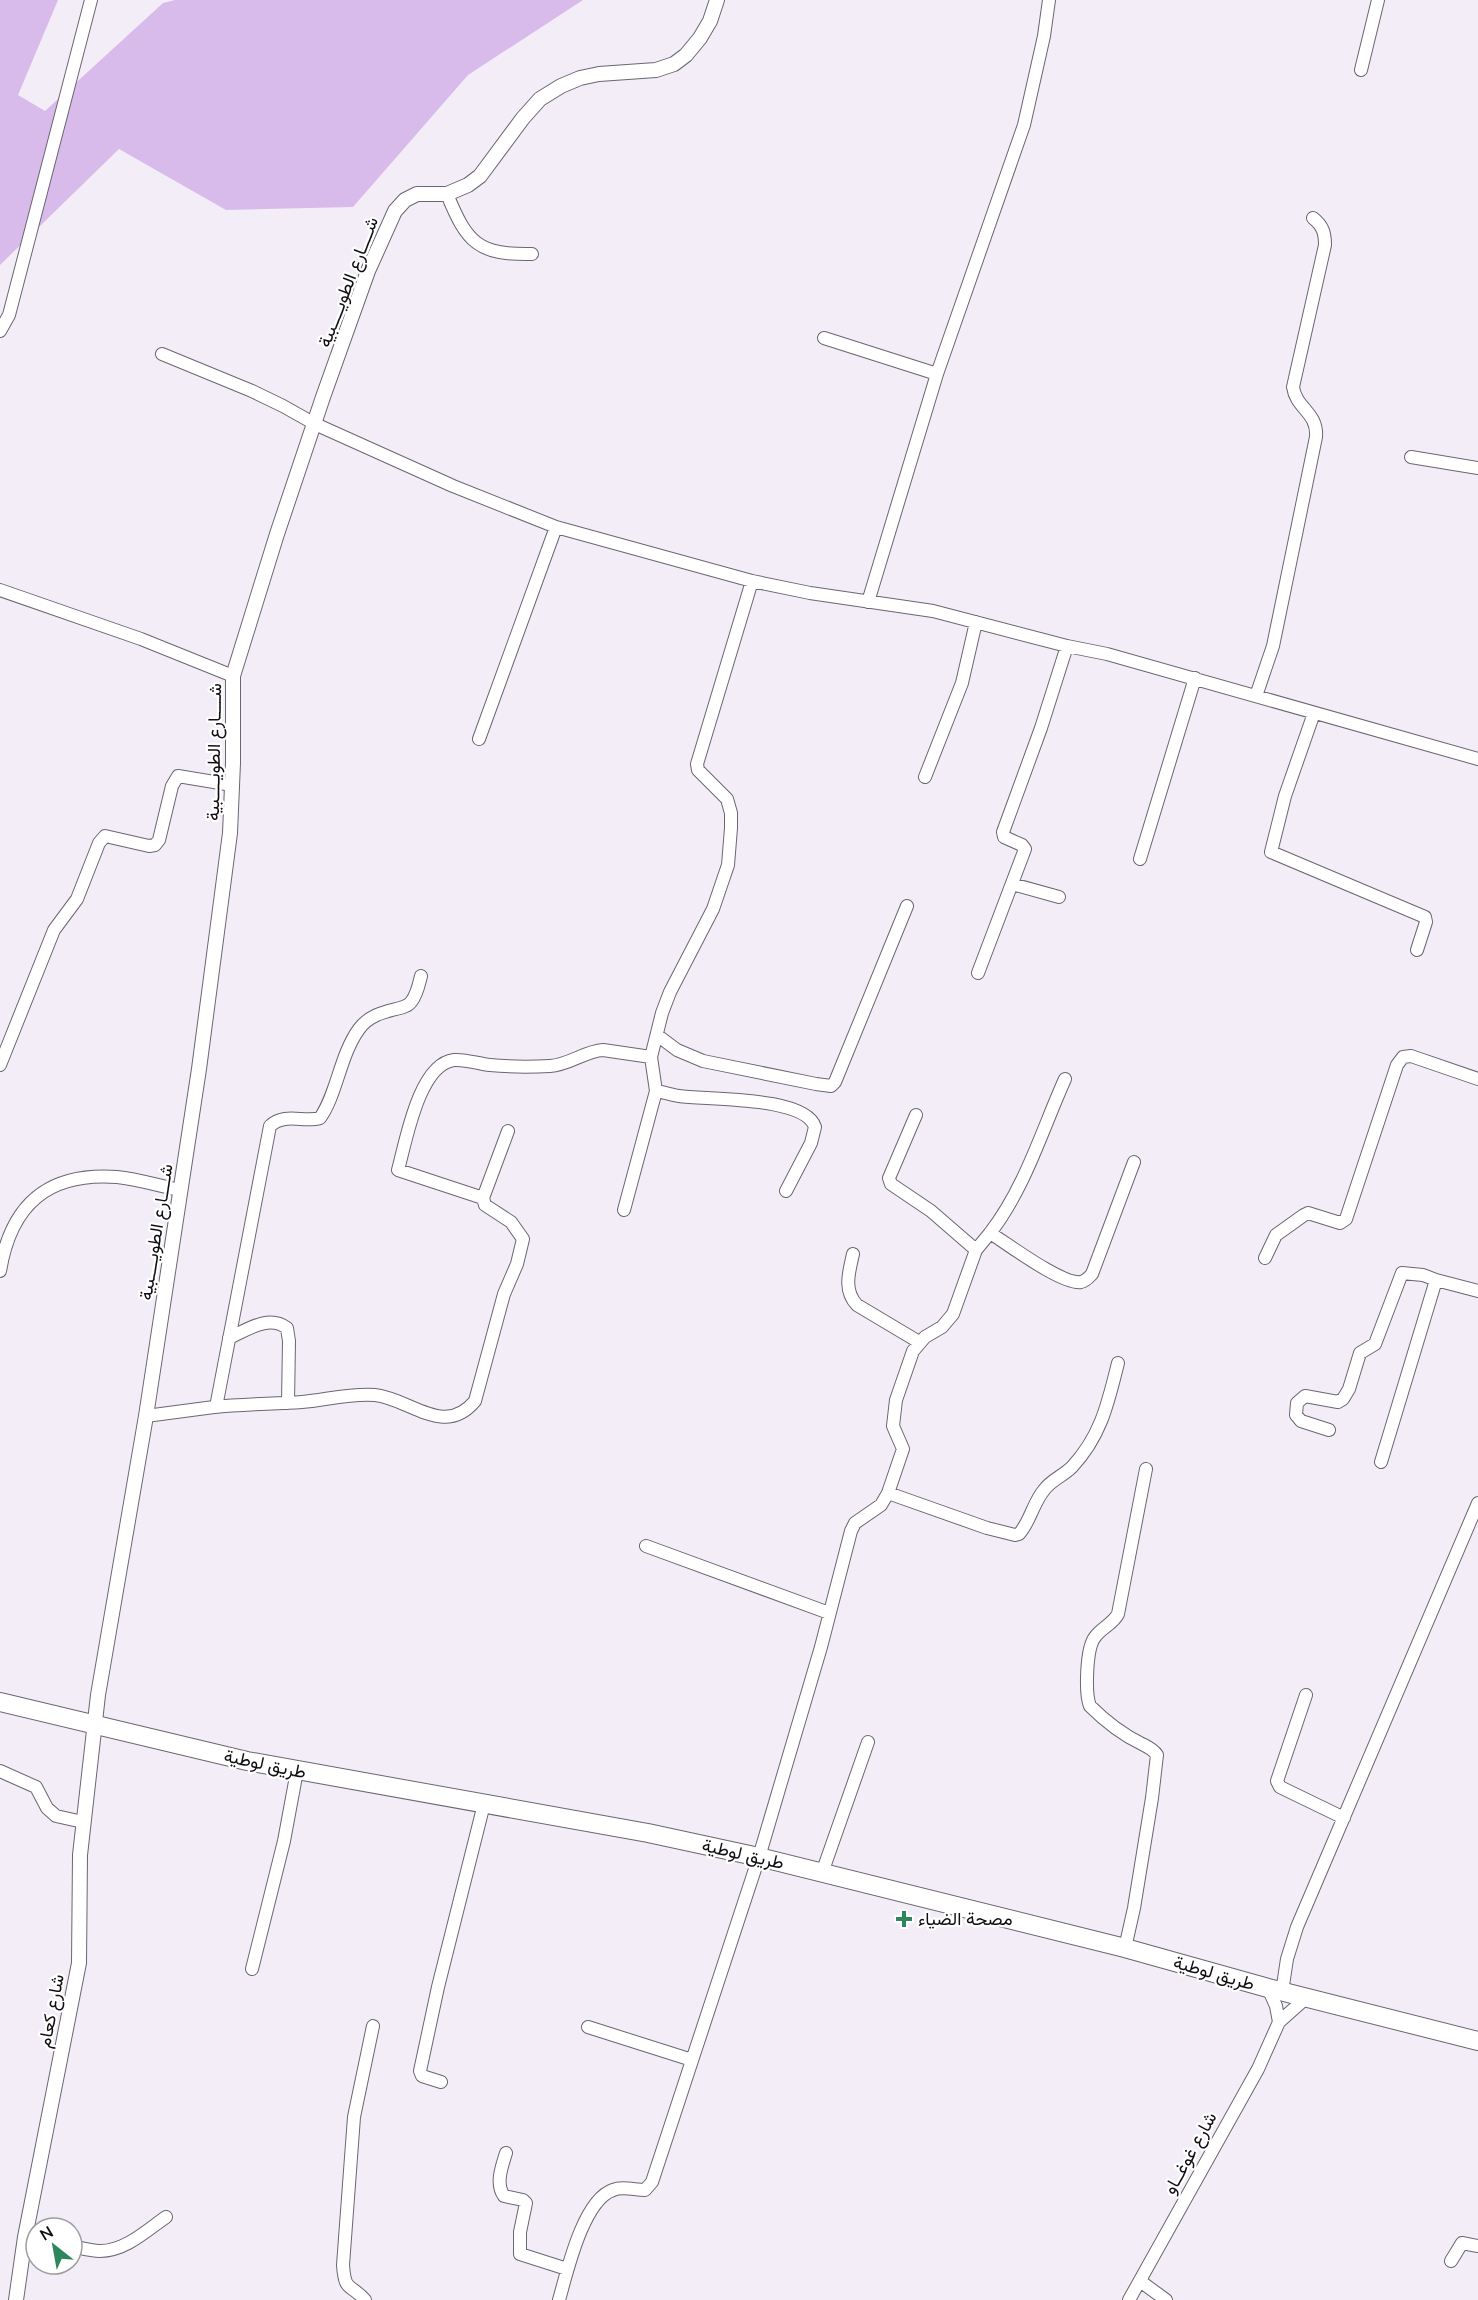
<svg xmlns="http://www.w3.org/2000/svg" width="1478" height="2300" viewBox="0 0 1478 2300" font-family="'Nunito Sans',Vazirmatn,sans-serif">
<rect width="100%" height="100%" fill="#f3edf8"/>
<path fill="#d8bbeb" d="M 0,0 L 58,0 L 18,95 L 45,111 L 163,3 L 175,0 L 583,0 L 468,75 L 353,207 L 226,210 L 119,149 L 0,265 Z"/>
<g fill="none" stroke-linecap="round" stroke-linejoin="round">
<defs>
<path id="minor" d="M 1361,70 L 1378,0
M 447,194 C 467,243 478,255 532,254
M 0,331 L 9,315 L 91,0
M 824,338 L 937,374
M 162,354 L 252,391 L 283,406 L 315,424 L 453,486 L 556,527 L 752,581 L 810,593 L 933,611 L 1067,646 L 1107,654 L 1478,759
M 1411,457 L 1478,468
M 0,590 L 141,639 L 233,676
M 868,602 L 937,374 L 1024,125 L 1044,36 L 1049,0
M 1256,696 L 1273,646 L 1316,437 C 1318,412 1296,409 1293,387 L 1325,245 C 1325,233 1323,226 1313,218
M 1314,713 L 1285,796 L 1271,852 L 1425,917 L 1426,922 L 1417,950
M 479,739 L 556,527
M 925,777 L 962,683 L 976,622
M 1140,859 L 1195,678
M 1012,884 L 1059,897
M 978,973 L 1025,849 L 1022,845 L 1004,837 L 1003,832 L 1041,728 L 1067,646
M 657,1035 L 677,1050 L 703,1061 L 816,1084 L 831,1086 L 835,1082 L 907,906
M 0,1065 L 54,930 L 77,899 L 99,843 L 105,836 L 149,846 L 155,845 L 159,840 L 172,786 L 178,776 L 232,785
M 656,1091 C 664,1092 671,1095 679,1096 C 707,1100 805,1096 815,1127 L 811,1143 L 786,1191
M 483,1198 L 398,1170 C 406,1141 419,1064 454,1060 C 466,1059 479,1064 490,1065 C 510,1067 530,1067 550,1066 C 569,1065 585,1051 603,1050 L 651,1057
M 624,1210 L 656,1091 L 651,1057 L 662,1013 L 670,992 L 713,909 L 728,865 L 731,828 L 731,813 L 727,799 L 698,770 L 697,764 L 752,581
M 990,1233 C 1025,1188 1042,1130 1065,1079
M 976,1250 L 990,1233 C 1008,1244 1062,1285 1081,1282 C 1086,1281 1089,1277 1092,1274 L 1134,1162
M 853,1254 C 849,1272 843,1290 857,1305 L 919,1342
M 1265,1258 L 1276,1235 L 1304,1215 L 1308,1213 L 1340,1223 L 1346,1219 L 1397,1065 L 1403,1057 L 1411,1056 L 1478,1079
M 0,1271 C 11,1204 48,1172 117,1177 C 138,1179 159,1186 180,1190
M 229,1338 C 247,1330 269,1314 287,1328 L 289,1341 L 288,1403
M 216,1407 L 270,1126 C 285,1112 304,1123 320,1118 C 337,1094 340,1055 359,1029 C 375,1007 404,1012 411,1002 C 417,995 419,984 421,976
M 146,1416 C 169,1413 192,1410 214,1407 C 243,1404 273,1404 302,1402 C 325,1400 351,1393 375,1395 C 411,1399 444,1438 475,1401 L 504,1294 L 517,1264 L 523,1239 L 511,1222 L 485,1205 L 483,1198 L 508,1131
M 1329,1430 L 1301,1421 L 1296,1415 L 1297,1403 L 1305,1396 L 1338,1402 L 1343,1399 L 1349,1389 L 1360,1353 L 1375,1344 L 1402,1273 L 1423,1275 L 1436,1280
M 1381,1462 L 1436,1280 L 1478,1291
M 888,1493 L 987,1528 L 1015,1535 L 1019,1534 C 1030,1522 1033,1503 1044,1490 C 1051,1480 1063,1476 1072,1467 C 1101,1436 1108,1403 1118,1363
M 646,1546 L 829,1613
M 1306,1695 L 1277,1781 L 1280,1787 L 1344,1818
M 0,1771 L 36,1787 L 47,1808 L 56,1816 L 83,1822
M 822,1873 L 868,1742
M 1125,1948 L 1134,1908 L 1152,1798 L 1157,1755 C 1153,1749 1148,1747 1142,1744 C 1121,1734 1106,1722 1090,1706 C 1085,1694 1086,1648 1095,1637 C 1101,1628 1113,1624 1118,1614 L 1146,1469
M 252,1969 L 284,1841 L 297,1771
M 1268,1988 L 1276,2006 L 1279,2022
M 1282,1992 L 1287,1959 L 1297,1927 L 1478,1503
M 588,2027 L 692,2060
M 441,2082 L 422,2076 L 420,2071 L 438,1987 L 484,1804
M 506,2153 C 502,2166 495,2184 504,2196 L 523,2200 L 526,2203 L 520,2232 L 520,2254 L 567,2269
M 72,2246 C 81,2248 91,2251 100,2251 C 125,2251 146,2231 166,2217
M 1451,2261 L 1462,2243 L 1478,2246
M 1140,2281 L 1166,2300
M 365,2300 C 350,2283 345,2293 343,2265 L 354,2117 L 373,2026
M 559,2300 C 567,2272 583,2200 613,2190 C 622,2186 635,2190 645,2190 L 652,2182 L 759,1857 L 821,1647 L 851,1531 L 855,1523 L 881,1505 L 888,1493 L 903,1449 L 893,1426 L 896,1400 L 913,1351 L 925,1337 L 942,1327 L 953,1314 L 976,1250 L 931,1211 L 891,1184 L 889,1178 L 916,1115
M 1129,2300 L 1258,2069 L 1279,2022 L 1306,1998"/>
<path id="tertiary" d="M 16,2300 L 25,2237 L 79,1963 L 80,1855 L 98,1695 L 146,1416 L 199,1069 L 230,833 L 233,763 L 233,676 L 277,534 L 323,397 L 368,271 L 395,211 L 405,200 L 417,194 L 447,194 L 468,185 L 480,176 L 523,118 L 540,99 L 561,86 L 580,78 L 599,74 L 656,70 L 674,64 L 686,55 L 700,38 L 710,21 L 717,0"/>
<path id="primary" d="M 0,1702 L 247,1761 L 648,1833 L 759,1857 L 1125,1948 L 1268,1988 L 1478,2041"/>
</defs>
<use href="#minor" stroke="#6b666f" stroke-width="14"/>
<use href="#tertiary" stroke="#6b666f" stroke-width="16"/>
<use href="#primary" stroke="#6b666f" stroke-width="20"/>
<use href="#minor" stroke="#fff" stroke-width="12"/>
<use href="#tertiary" stroke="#fff" stroke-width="14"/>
<use href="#primary" stroke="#fff" stroke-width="18"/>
</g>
<path fill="#2e875c" stroke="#fff" stroke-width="2" d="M901 1910h6v6h6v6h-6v6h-6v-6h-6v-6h6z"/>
<g text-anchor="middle" stroke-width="4.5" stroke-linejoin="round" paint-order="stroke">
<g font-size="18" fill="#0f0d10" stroke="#fff">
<text transform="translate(348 282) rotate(-69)" y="6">شــــارع الطويــــبية</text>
<text transform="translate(214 752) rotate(-89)" y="6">شــــارع الطويــــبية</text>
<text transform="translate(156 1232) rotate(-81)" y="6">شــــارع الطويــــبية</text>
<text transform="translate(265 1764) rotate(12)" y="6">طريق لوطية</text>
<text transform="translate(743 1854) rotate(13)" y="6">طريق لوطية</text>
<text transform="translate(1214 1973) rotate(16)" y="6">طريق لوطية</text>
<text transform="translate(51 2011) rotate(-79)" y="6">شارع كعام</text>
<text transform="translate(1190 2153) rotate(-61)" y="6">شارع غوغــاو</text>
</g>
<g font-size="18" fill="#0f0d10" stroke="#fff" text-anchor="start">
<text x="918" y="1925">مصحة الضياء</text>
</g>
</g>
<g transform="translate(54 2246) rotate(329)"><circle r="28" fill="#ffffff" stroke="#9f9e9f" stroke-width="1.5"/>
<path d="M0-4.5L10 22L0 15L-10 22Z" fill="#2e875c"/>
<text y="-9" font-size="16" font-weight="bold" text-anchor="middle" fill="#0f0d10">N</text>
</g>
</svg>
